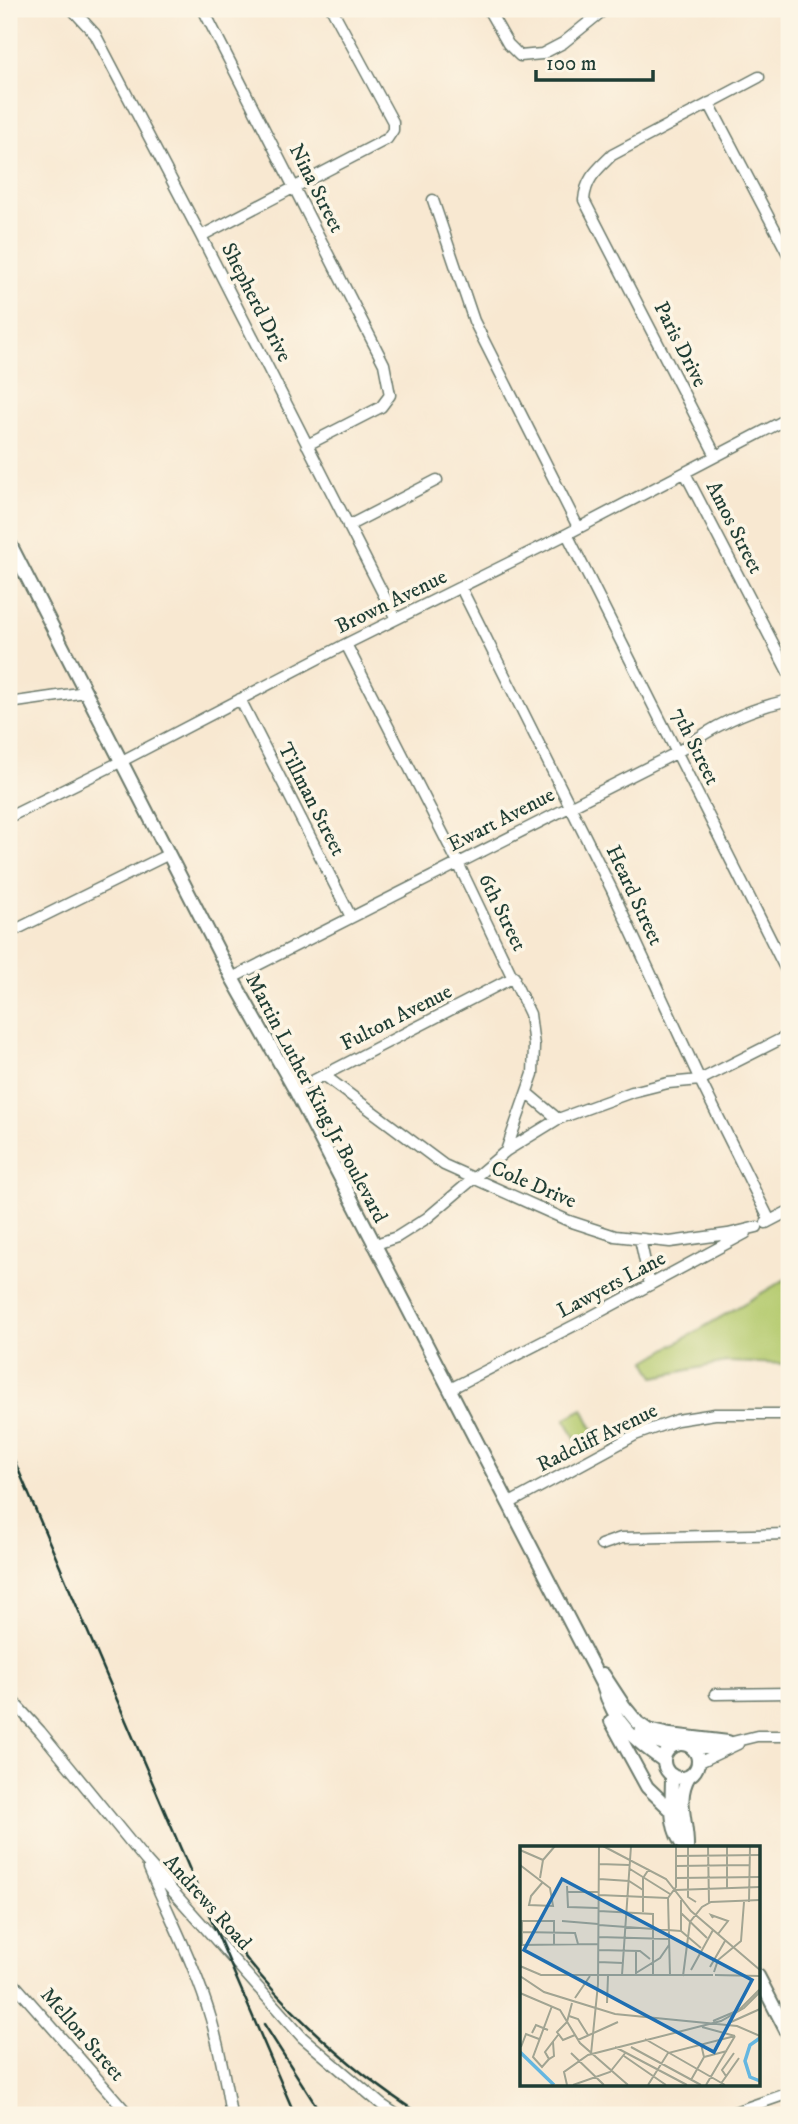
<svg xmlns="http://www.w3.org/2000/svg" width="798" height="2124" viewBox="0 0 798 2124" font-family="'IM FELL DW Pica',serif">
<rect width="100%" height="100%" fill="#fcf5e5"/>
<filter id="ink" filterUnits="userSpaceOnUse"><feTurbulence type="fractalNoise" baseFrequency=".0143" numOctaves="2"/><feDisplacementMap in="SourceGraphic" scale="14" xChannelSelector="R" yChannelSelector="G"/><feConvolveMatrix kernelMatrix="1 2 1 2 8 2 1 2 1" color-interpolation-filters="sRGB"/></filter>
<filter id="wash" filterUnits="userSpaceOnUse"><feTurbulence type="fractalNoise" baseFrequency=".00686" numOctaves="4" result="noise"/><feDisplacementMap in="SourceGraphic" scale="28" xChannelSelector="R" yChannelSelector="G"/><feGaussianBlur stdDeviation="1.57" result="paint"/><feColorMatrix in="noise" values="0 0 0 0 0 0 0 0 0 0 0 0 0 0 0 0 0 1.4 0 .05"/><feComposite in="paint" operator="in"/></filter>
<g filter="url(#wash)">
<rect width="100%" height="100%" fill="#f8e8d1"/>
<path fill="#b5cb70" stroke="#6a8452" stroke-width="2" d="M 789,1277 L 789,1364 L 726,1362 L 655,1377 L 646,1361 Z
M 583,1409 L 596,1435 L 578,1444 L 565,1419 Z"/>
</g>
<g filter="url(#ink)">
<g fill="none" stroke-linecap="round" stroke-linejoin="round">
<defs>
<path id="minor" d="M 72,9 L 95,34 L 201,236 L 396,619
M 203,9 L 384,364 L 390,395 L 381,407 L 307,445
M 488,9 L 508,44 L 520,56 L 542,54 L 563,43 L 605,9
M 709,103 L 789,256
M 433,200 L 474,321 L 578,527
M 201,236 L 387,139 L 393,130 L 393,122 L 332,9
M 716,456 L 584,200 C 586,178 597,170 612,155 L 759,77
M 685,473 L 789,674
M 348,526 L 437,480
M 567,534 L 789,976
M 461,588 L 611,888 L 700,1080 L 770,1221
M 346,644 L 458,863 L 530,1014 L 534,1046 L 533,1074 L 506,1151
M 240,699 L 351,917
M 9,703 L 86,692
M 9,817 L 120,762 L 346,644 L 567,534 L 789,418
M 9,933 L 169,854
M 232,978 L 678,752 C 713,726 747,709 789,700
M 325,1076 L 444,1165 L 569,1221 L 615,1236 L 670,1242 L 728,1234 L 757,1227
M 295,1090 L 514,977
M 527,1093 L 558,1119
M 766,1223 L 789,1211
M 640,1239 L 650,1285
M 373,1245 L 397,1237 L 427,1218 L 506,1151 L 558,1119 L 632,1092 L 668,1083 L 700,1080 L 789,1035
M 450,1389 L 581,1322 L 746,1233
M 510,1503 L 635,1435 L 677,1420 L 715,1414 L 789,1414
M 601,1545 L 621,1538 L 789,1534
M 715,1694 L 789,1693
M 9,1697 L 40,1731 L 146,1861 L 302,2037 L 382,2105 L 397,2115
M 692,1748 L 708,1748 L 757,1736 L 789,1736
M 698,1763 L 738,1744
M 149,1868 C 170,1918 196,1967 211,2019 C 220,2051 226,2083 231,2115
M 9,1978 L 129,2115
M 732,2113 L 789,2093"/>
<path id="major" d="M 9,542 L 232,978 L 295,1090 L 603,1686 C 614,1723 634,1740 664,1761
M 603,1674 L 624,1706 L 637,1722 L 648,1730 L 670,1735 L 728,1742
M 611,1721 L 647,1787 L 672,1811
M 641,1732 C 652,1741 662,1745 677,1745
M664 1761a17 17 0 1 1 34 0a17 17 0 1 1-34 0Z
M 672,1775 C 672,1799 668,1829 685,1848
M 687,1848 C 688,1822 675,1800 689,1776
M 758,1976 L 789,2036"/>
</defs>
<use href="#minor" stroke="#6b796b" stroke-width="13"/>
<use href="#major" stroke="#6b796b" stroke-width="16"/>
<use href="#minor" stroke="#fff" stroke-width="10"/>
<use href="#major" stroke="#fff" stroke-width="12"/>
<path stroke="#1f3d34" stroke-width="2.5" d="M 9,1448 L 295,2115
M 218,1918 C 262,1991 350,2070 421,2115
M 264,2024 L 322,2115"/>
</g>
</g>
<g text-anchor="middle" stroke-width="7" stroke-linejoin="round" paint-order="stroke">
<g font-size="21" fill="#1f3d34" stroke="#fcf5e5">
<text transform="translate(317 188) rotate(63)" y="7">Nina Street</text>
<text transform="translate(257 302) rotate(63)" y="7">Shepherd Drive</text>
<text transform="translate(681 344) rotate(63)" y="7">Paris Drive</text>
<text transform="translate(735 527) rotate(63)" y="7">Amos Street</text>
<text transform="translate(391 601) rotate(-26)" y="7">Brown Avenue</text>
<text transform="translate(696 746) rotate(64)" y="7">7th Street</text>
<text transform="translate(312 799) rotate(63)" y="7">Tillman Street</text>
<text transform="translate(501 819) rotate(-27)" y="7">Ewart Avenue</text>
<text transform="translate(635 895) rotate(65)" y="7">Heard Street</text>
<text transform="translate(503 912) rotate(64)" y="7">6th Street</text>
<text transform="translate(396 1017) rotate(-27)" y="7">Fulton Avenue</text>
<text transform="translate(317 1098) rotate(62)" y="7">Martin Luther King Jr Boulevard</text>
<text transform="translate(534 1184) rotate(23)" y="7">Cole Drive</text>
<text transform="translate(611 1284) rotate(-28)" y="7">Lawyers Lane</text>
<text transform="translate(597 1437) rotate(-26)" y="7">Radcliff Avenue</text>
<text transform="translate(208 1902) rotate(48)" y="7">Andrews Road</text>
<text transform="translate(83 2034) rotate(49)" y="7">Mellon Street</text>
</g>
</g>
<g transform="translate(520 1846)">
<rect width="240" height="240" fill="#f8e8d1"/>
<path fill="none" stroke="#65b6e0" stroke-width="3.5" d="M 240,192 L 230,199 L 225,215 L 230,231 L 240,235M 0,206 L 34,239"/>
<path fill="none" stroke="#a1a492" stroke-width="2" d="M 83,0 L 146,33 L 171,65 L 240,124M 168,0 L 168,51 L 176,56M 188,0 L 189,57M 207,0 L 207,43M 0,4 L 23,14M 156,10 L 240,9M 79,18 L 109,19M 0,19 L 30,42 L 33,60 L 9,59 L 11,50 L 22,37M 156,20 L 229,19M 110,23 L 150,48M 20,32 L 23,14 L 35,0M 156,32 L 240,31M 79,33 L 109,35 L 123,44M 47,40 L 48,61 L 78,62M 155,44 L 240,41M 47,46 L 79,46M 79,49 L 148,52M 161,54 L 161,85M 229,56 L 230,0M 79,65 L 133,68 L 133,130M 123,66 L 123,32 L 129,23M 161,67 L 187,92M 193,72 L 191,69 L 208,75 L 198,88M 0,75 L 34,75 L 34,98M 42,75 L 78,78M 79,79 L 161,85M 161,85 L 181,102M 2,86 L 55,87 L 58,98M 78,91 L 150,93M 0,99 L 78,98M 2,99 L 2,75M 78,104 L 120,105 L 130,113M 78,116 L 103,117M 0,120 L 21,129 L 193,129M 190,121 L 205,95M 171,124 L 193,84M 194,126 L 198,114 L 221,95 L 224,56M 116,127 L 140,112 L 149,99M 102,129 L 111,0M 116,129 L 116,105M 150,129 L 148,52 L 156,41 L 156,0M 195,129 L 240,130M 0,130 L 24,146 L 95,168 L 217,180 L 240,190M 163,130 L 170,76 L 182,61 L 191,56 L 240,54M 0,147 L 40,164 L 60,197 L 108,239M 55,152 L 70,130M 52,157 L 47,176 L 37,186 L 43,194 L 55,189M 87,157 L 88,130M 49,170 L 58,173 L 68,189M 193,175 L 219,164 L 240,143M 211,176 L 240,163M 182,181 L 215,190M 12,187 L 16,179 L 28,184M 125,193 L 205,239M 58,194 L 98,176M 33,196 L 34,210 L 29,213 L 25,206 L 38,189M 1,201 L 6,188 L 19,193M 95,201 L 167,239M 111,201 L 181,239M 51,207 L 84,239M 71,208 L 78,138 L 79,0M 104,210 L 146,239M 184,211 L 207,205M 29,213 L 22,221 L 13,211 L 32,160M 206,230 L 202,224 L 214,207M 171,234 L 184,211 L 181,198M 47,239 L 44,226 L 68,209 L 201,175 L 224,162 L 240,146M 53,239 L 90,226 L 106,206M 128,239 L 148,207 L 215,190M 186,239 L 215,190M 200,239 L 219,212"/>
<path fill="#1f6fb2" fill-opacity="0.15" stroke="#1f6fb2" stroke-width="3.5" d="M 42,33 L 232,134 L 194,206 L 4,104 Z"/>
<rect width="240" height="240" fill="none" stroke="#1f3d34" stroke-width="3.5"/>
</g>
<rect width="798" height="2124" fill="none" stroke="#fcf5e5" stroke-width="35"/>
<path d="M536 70v10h117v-10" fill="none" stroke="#1f3d34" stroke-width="3.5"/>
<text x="546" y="70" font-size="21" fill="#1f3d34" stroke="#fcf5e5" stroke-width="5" paint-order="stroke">100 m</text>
</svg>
